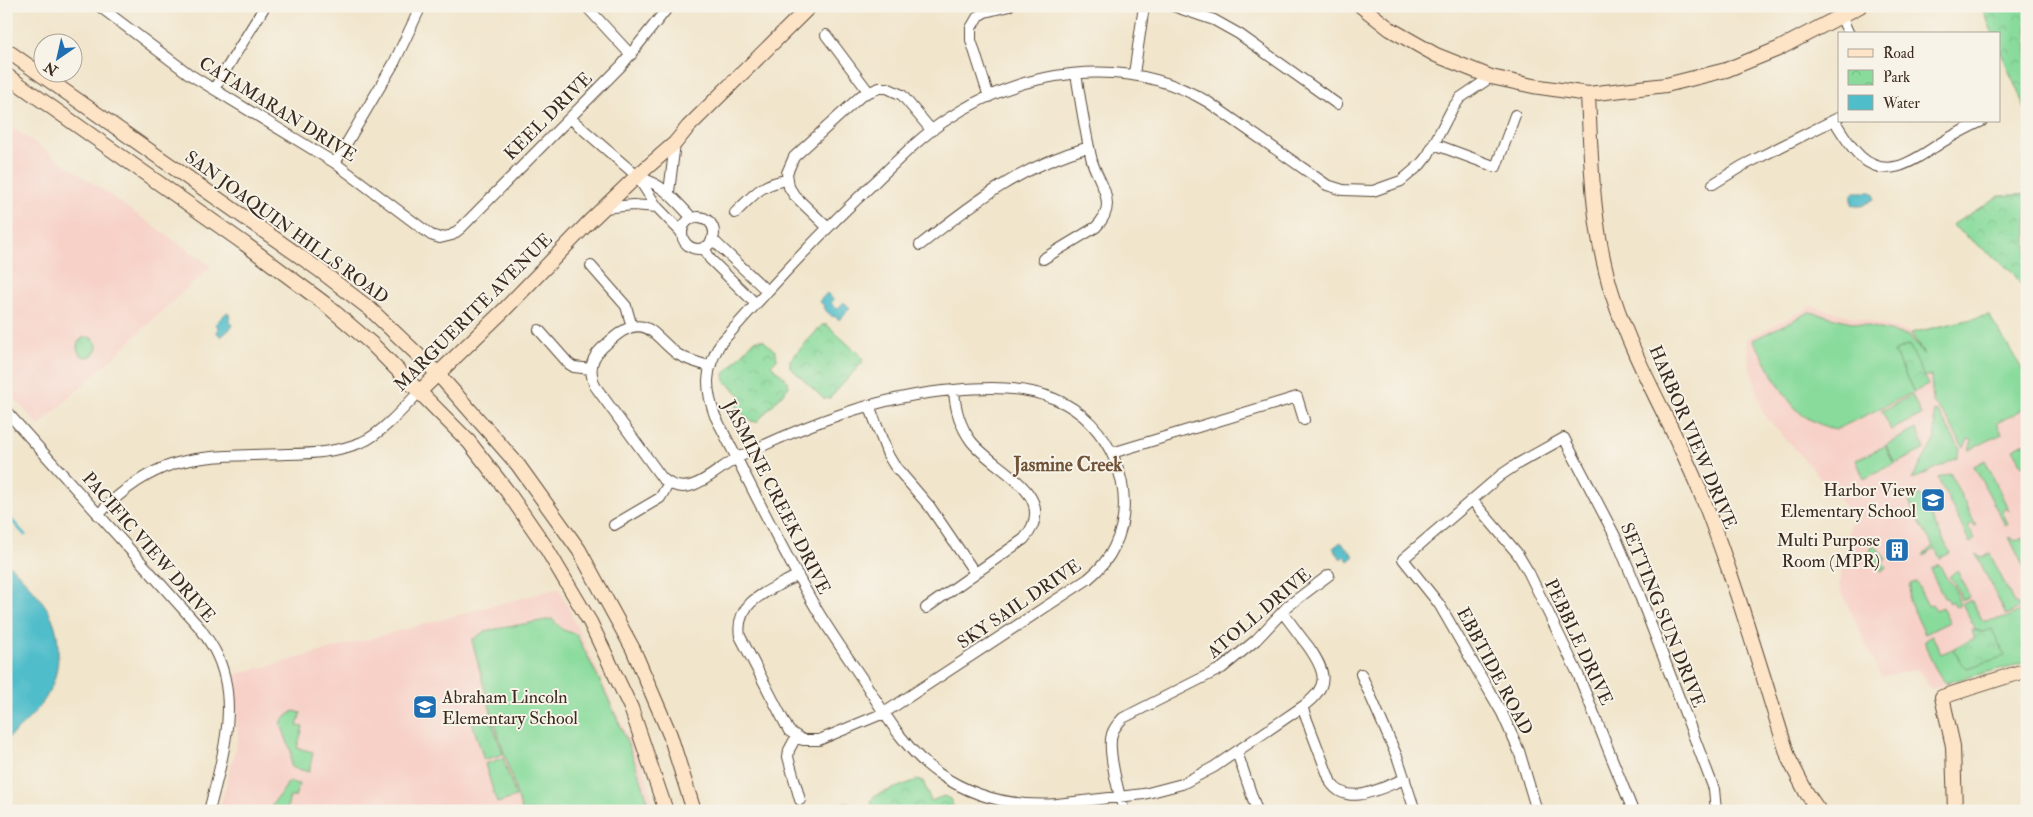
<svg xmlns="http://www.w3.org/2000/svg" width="2033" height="817" viewBox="0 0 2033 817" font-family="'IM FELL Double Pica',serif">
<defs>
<pattern id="park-crowns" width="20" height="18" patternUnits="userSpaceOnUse" patternTransform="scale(1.25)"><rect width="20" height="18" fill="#89db9c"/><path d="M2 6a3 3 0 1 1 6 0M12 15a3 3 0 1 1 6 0" fill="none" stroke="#77bc86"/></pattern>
</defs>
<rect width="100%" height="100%" fill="#f7f3e8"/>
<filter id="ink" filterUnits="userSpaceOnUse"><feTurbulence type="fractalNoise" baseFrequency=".02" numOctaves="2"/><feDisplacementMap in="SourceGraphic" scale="10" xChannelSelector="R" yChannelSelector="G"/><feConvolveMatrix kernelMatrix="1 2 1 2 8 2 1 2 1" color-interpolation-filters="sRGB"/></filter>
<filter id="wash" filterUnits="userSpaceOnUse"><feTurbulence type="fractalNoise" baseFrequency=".0096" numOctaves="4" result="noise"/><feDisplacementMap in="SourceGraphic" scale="20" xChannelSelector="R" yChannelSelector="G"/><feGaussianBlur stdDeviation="1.12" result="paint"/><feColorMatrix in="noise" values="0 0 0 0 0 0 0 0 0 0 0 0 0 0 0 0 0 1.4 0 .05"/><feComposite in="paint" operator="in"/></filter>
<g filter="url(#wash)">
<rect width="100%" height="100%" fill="#f1e5cb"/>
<path fill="#f7d1c8" d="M 6,123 L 211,266 L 39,426 L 6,389 Z
M 1812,306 L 1915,333 L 1989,315 L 2027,377 L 2027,661 L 1930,689 L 1924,676 L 1917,669 L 1881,677 L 1839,586 L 1852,515 L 1828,486 L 1763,414 L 1749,361 L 1747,338 Z
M 559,588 L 645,773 L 656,811 L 219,811 L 238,738 L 234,675 Z"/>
<path fill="#89db9c" stroke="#62825d" d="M 1810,312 L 1910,336 L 1924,355 L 1911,333 L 1989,315 L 2027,377 L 2027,407 L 1997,423 L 2002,434 L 1969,450 L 1972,440 L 1968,439 L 1964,447 L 1961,444 L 1946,417 L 1933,402 L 1931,376 L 1923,376 L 1908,345 L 1894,352 L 1914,392 L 1835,430 C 1824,426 1813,422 1803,415 C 1783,400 1768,362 1753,340 Z
M 1912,395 L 1921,415 L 1891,430 L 1882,411 Z
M 1934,411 L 1939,413 L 1960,449 L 1957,458 L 1912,480 L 1935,439 Z
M 1916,429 L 1925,449 L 1895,464 L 1886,445 Z
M 2027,442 L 2027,463 L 2022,465 L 2013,449 Z
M 1885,446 L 1894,464 L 1864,479 L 1856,460 Z
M 1985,460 L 2009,511 L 2006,508 L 2002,511 L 2008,524 L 2005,525 L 1974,466 Z
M 1950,473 L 1976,526 L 1971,524 L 1968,526 L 1975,539 L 1970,543 L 1938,478 Z
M 1911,494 L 1920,495 L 1950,553 L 1940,558 L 1935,548 L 1924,556 L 1923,555 L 1933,546 C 1925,530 1912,514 1908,497 Z
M 2009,537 L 2016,541 L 2023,538 L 2027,546 L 2027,574 Z
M 1874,544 L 1886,559 L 1882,562 L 1886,567 L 1881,571 C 1873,562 1865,556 1874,544 Z
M 1976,554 L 1982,557 L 1990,554 L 2014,603 L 2020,606 L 2019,608 L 2006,615 Z
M 1939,564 L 1947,579 L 1954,585 L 1960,606 L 1956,607 L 1953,601 L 1950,603 L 1947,598 L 1944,598 L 1932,574 L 1932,568 Z
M 1957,570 L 1970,597 L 1961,600 L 1956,584 L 1949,577 Z
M 1916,582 L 1928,606 L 1932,604 L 1936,610 L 1942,607 L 1949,622 L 1925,634 L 1909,601 L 1910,584 Z
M 1971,600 L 1983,621 L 2006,618 L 2027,607 L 2027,642 L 2022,643 L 2024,650 L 2027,649 L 2027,662 L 1946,683 C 1939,677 1924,649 1925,640 L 1932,635 L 1941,654 L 1953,649 L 1960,661 L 1984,632 L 1975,630 L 1962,603 Z
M 552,619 L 563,630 L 576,634 C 606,691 633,749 651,811 L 522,811 L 487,698 L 472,640 L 485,631 Z
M 294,711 L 301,713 L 297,726 L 303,727 L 297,748 L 313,752 L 309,772 L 291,767 L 291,751 L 281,724 L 283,719 Z
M 490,716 L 503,754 L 484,760 L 472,722 Z
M 503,758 L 516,797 L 497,803 L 485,764 Z
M 288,782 L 299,784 L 295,797 L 290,797 L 286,811 L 271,811 C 272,799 284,793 288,782 Z"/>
<path fill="url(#park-crowns)" stroke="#62825d" d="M 1981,6 L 2027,6 L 2027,113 L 1999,48 L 1999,34 L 1993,34 Z
M 2027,194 L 2027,295 L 2013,272 L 1952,225 L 1999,196 Z
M 822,325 L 827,325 L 862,357 L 862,363 L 830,398 L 824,399 L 790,367 L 790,360 Z
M77 347a10 10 0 1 1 20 0a10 10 0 1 1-20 0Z
M 755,340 L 763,340 L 776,352 L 777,359 L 771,365 L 788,381 L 789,387 L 757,422 L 751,421 L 737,409 L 736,402 L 741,396 L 725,381 L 724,374 Z
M 1909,345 L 1928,385 L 1914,392 L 1894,352 Z
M 1992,629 L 2005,656 L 1967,668 L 1960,661 L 1953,649 L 1975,638 L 1971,630 L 1984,632 Z
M 917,780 L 923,781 L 931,801 L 944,796 L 950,799 L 955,811 L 874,811 L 871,802 L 874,796 Z
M 848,802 L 862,811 L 817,811 Z"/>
<path fill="#50bdca" stroke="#467474" d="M 1854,192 L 1871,192 L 1874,194 L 1874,199 L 1862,206 L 1855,206 L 1852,204 L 1852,195 Z
M 827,293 L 834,300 L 831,303 L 837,309 L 844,302 L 850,308 L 839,320 L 835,316 L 833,317 L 823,308 L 824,306 L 819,301 Z
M 227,312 L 230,316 L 229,321 L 233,326 L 221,337 L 217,333 L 218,327 L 215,324 Z
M 1341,542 L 1354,556 L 1348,561 L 1344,556 L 1341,559 L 1333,548 Z
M 6,561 C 20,576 35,590 46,607 C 54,619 58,634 58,647 C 60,692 37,712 6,740 Z"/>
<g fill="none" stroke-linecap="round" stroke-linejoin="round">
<path stroke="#50bdca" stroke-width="3" d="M 6,514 L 25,535"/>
</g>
</g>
<g filter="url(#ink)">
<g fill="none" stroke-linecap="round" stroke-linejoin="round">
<defs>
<path id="street" d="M 99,6 L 189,74 L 335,163 L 431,235 L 440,238 L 452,235 L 461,228 L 622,65 L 669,6
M 586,6 L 631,55
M 1173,6 L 1214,20 L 1239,34 L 1337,104
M 1836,6 L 1849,34
M 826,35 L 868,91
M 1134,74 L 1144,6
M 214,89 L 265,6
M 989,97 L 971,40 L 971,28 L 978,16 L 985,12 L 1009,6
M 570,118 L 637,176 L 657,207 L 682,233
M 1834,120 C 1842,133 1850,147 1861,157 C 1890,183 1919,156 1944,141 C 1956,134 1969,127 1982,121
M 1434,144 L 1496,167 L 1515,115
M 335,163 L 394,63 L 421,6
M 637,176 C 665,186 672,197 692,218
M 1713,184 L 1742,166 L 1838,118
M 669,192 L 675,143
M 604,208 L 633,205 L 657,207
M 735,213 C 754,195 760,184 787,180
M682 233a16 16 0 1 1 32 0a16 16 0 1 1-32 0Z
M 827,227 L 794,195 L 789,187 L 787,173 L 794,157 L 862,95 L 879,88 L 887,88 L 902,95 L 932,131
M 712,239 L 767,291
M 920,245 C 976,201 1019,167 1089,147
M 704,247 L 710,259 L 756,304
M 1043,259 L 1096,227 C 1102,221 1107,213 1107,204 C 1107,189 1096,175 1092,161 C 1085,132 1081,103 1076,74
M 591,266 L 626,306 L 632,327
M 539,330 L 569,364 L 574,367 L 591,369
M 709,366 C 698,363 687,360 677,354 C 669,348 662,340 654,333 C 635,316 616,335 602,348 C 590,359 589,372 595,386 L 662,478 C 671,486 682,489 693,485 C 710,479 723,465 739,457 C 807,424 878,396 954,390 C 988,387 1024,386 1055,399 C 1110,421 1141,493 1114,547 C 1108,560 1099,570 1088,579 L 884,713 L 819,740 L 803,740 L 789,731 L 740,636 C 734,600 772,590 798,575
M 869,405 L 888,455 L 894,465 L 930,507 L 975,573
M 6,411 L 200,628 C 205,635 211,643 215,651 C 241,701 222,760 209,811
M 1112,453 L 1297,397 L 1304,420
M 1472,500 L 1517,553 L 1529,573 L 1578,674 L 1633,811
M 98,515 C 160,450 203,457 287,454 C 312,454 338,452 362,442 C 380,435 405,407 419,392
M 614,525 L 660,498 L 669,483
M 926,608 L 1024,539 C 1062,494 994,471 971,441 C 960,426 955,409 954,390
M 1282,612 C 1291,623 1299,635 1308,646 C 1327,673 1330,687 1302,707 L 1214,767 L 1182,784 L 1144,794 L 1057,804 C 1014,807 974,798 938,773 C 906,751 886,716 865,683 C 849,659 832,635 817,610 C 780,547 749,481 715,416 C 705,388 705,370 720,344 C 770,288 820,233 875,182 C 897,161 918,139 943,122 C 1020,69 1125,53 1208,102 L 1327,185 L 1343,190 L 1373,191 L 1401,181 L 1420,165 L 1428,155 L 1452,109 L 1460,98 L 1491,77
M 1361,674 L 1398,759 L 1415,811
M 1302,707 L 1331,783 C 1349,808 1382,787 1405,779
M 796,737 L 789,750 L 788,757 L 800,800
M 1237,752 L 1257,811
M 1124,811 C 1119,794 1107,750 1112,734 C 1114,728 1118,723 1123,718 L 1222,668 L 1256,640 L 1288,606 L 1329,575
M 1537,811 L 1519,751 L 1502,713 L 1439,604 L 1403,559 L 1501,475 L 1519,463 L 1564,438 L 1616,538 L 1638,591 L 1714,789 L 1716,811"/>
<path id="secondary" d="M 1361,6 L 1390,29 L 1436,55 L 1491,77 L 1533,86 L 1588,94 L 1666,85 L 1726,70 L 1778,49 L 1860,6
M 6,50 L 318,269 L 370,309 L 438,374 L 518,465 L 579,550 L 633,649 L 670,735 L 694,811
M 6,75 L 245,244 L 324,303 L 372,344 L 469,442 L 507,491 L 545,546 L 590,622 L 631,708 L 666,811
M 1588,94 C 1591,161 1592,232 1613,296 C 1636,368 1678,433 1705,504 C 1737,587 1762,674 1789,759 L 1806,792 L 1819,811
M 419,392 L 504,310 L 590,221 L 637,176 L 675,143 L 688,127 L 810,6
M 1955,811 L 1953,746 L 1942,697 L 2027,670"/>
</defs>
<use href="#street" stroke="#564638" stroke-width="12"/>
<use href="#secondary" stroke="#564638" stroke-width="16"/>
<use href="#street" stroke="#fff" stroke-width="10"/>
<use href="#secondary" stroke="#fee4c6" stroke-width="14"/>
</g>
</g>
<defs>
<symbol id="school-square" viewBox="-11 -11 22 22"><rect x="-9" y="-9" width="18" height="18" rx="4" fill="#1f6fb2" stroke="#f7f3e8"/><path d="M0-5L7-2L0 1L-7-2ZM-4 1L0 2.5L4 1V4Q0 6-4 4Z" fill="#fff"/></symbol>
<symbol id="building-square" viewBox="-11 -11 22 22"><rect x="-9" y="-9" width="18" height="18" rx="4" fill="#1f6fb2" stroke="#f7f3e8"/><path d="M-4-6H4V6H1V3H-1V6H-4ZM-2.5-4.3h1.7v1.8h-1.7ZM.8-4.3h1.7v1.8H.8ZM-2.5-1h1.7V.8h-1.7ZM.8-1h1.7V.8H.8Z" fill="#fff"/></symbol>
</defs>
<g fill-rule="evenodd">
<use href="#school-square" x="1919" y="486" width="28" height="28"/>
<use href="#building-square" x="1883" y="536" width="28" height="28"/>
<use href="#school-square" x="411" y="693" width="28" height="28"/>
</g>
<g text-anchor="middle" stroke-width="4" stroke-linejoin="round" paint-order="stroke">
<g font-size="18" fill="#3b2a1e" stroke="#f7f3e8">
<text transform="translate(278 109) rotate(32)" y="6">CATAMARAN DRIVE</text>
<text transform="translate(548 116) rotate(-45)" y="6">KEEL DRIVE</text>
<text transform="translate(287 227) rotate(36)" y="6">SAN JOAQUIN HILLS ROAD</text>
<text transform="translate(473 312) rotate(-45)" y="6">MARGUERITE AVENUE</text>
<text transform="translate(1693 437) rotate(67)" y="6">HARBOR VIEW DRIVE</text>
<text transform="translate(777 497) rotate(63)" y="6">JASMINE CREEK DRIVE</text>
<text transform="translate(149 547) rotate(49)" y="6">PACIFIC VIEW DRIVE</text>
<text transform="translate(1019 604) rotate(-34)" y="6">SKY SAIL DRIVE</text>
<text transform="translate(1259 613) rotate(-40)" y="6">ATOLL DRIVE</text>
<text transform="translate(1663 615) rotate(68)" y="6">SETTING SUN DRIVE</text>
<text transform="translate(1579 642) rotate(65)" y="6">PEBBLE DRIVE</text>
<text transform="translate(1495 671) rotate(62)" y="6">EBBTIDE ROAD</text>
</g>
<g font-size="18" fill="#3b2a1e" stroke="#f7f3e8" text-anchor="end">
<text x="1916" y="496">Harbor View<tspan x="1916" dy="21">Elementary School</tspan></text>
<text x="1880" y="546">Multi Purpose<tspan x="1880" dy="21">Room (MPR)</tspan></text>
<text x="442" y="703" text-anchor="start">Abraham Lincoln<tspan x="442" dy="21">Elementary School</tspan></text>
</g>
<g font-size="19" font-weight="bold" fill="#705337" stroke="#f7f3e8">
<text x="1068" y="471">Jasmine Creek</text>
</g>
</g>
<rect width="2033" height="817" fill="none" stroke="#f7f3e8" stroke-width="25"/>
<rect x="1838" y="32" width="162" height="90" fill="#f7f3e8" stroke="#aca397"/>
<rect x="1848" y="49" width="25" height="8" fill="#fee4c6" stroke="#aca397"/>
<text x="1883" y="58" font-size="15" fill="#3b2a1e">Road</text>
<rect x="1848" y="70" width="25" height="15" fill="url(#park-crowns)" stroke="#aca397"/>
<text x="1883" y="82" font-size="15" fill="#3b2a1e">Park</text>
<rect x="1848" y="95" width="25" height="15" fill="#50bdca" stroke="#aca397"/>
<text x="1883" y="108" font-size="15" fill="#3b2a1e">Water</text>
<g transform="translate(58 58) rotate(214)"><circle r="24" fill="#f7f3e8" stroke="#aca397"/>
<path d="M0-4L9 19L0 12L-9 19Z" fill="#1f6fb2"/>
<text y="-8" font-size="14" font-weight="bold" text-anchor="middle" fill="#3b2a1e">N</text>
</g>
</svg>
